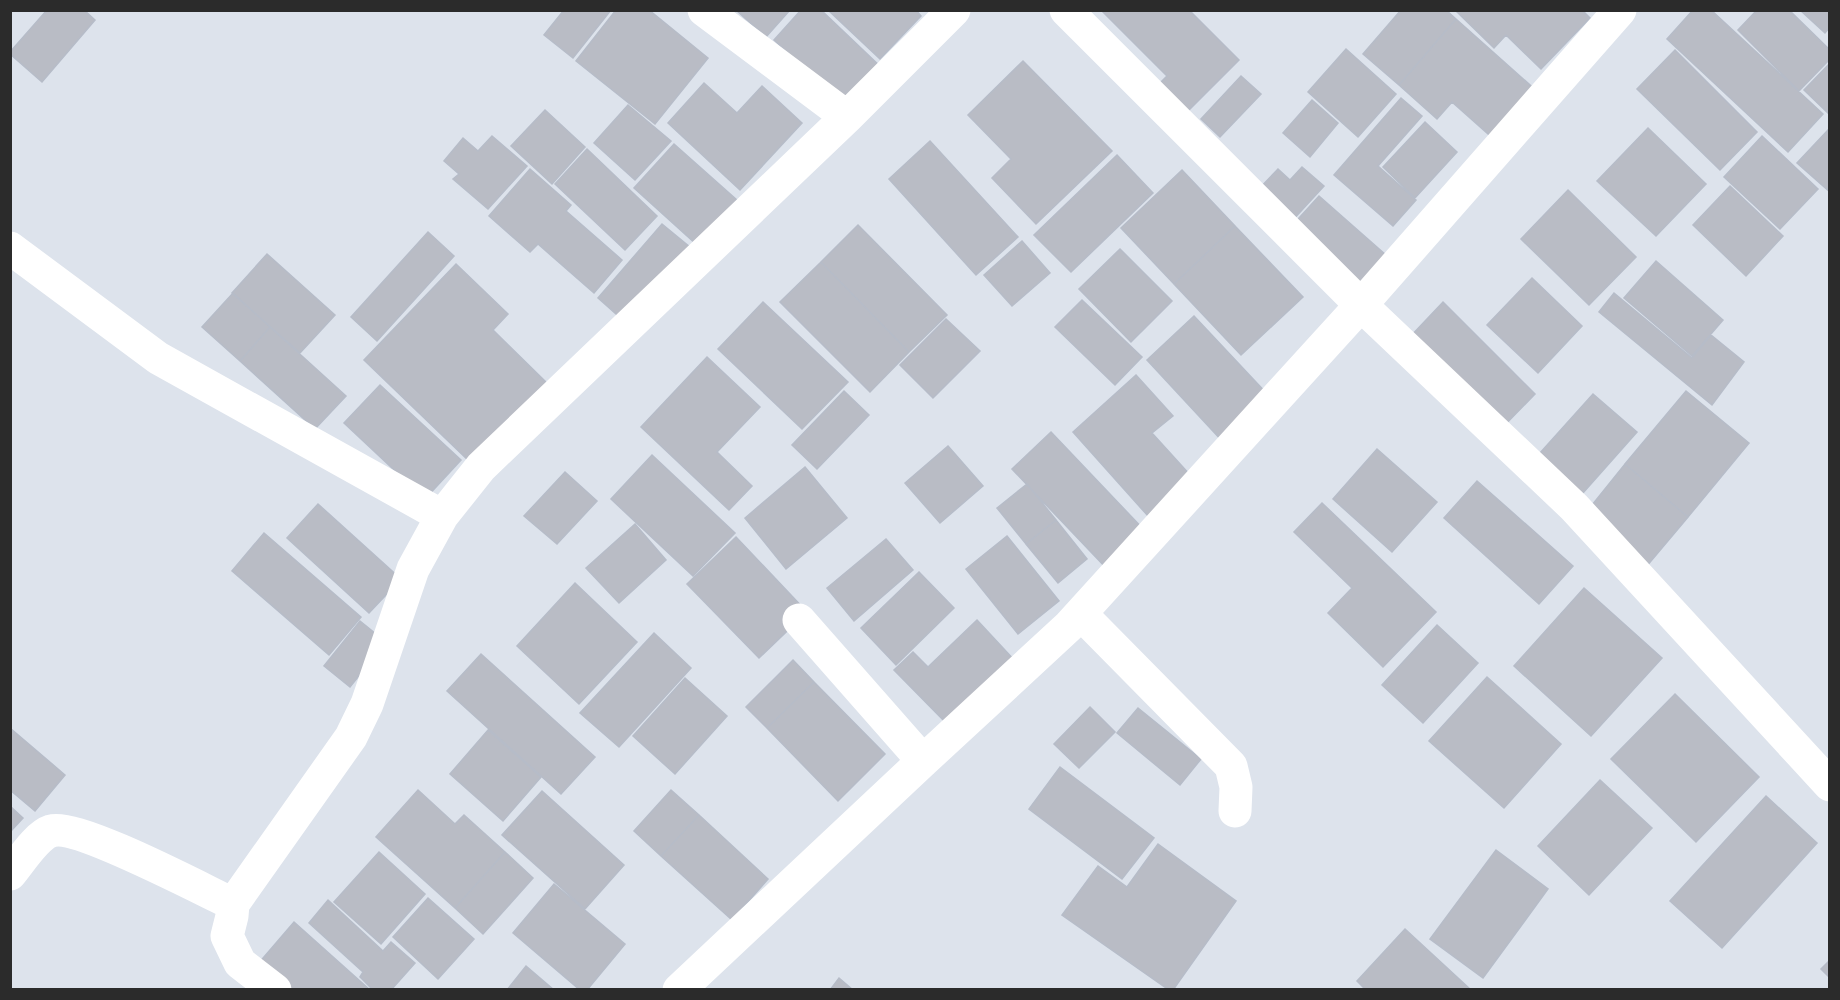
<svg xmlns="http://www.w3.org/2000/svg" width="1840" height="1000" viewBox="0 0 1840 1000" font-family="'DM Sans',sans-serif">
<rect width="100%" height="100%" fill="#dde3ec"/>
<path fill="#b9bcc5" stroke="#b6bcc8" stroke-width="1.5" d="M 47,10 L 84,10 L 95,20 L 42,82 L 10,54 L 10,52 Z
M 564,10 L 611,10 L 573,58 L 544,35 Z
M 616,10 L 649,10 L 708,58 L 655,124 L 576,61 Z
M 736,10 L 790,10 L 766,37 Z
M 801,10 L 821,10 L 883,69 L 847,109 L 774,40 Z
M 828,10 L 916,10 L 921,16 L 880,59 Z
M 1101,10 L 1189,10 L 1239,60 L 1180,119 L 1152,91 L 1167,76 Z
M 1401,10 L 1446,10 L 1456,19 L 1399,85 L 1363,54 Z
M 1455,10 L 1582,10 L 1590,18 L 1541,69 L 1506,35 L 1494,48 Z
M 1693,10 L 1711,10 L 1823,114 L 1788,152 L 1667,39 Z
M 1757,10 L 1789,10 L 1830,50 L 1830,59 L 1799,91 L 1738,30 Z
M 1800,10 L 1830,10 L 1830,27 L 1825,33 Z
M 1456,19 L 1539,93 L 1497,142 L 1452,102 L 1437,119 L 1399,85 Z
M 1346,49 L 1396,94 L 1358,137 L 1308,92 Z
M 1675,50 L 1757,132 L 1720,170 L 1637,89 Z
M 1023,61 L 1112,151 L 1036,224 L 992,178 L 1011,159 L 968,115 Z
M 1830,63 L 1830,115 L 1804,90 Z
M 1241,76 L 1261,94 L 1220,137 L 1201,119 Z
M 704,83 L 737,113 L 762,86 L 802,123 L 740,190 L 668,123 Z
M 1401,98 L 1422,116 L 1378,166 L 1416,200 L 1393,226 L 1334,175 Z
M 1312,100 L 1338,123 L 1310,157 L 1283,133 Z
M 628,105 L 671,141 L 635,180 L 594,143 Z
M 545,110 L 585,147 L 552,184 L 511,146 Z
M 1425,122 L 1457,152 L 1415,198 L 1383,167 Z
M 1648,128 L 1706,184 L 1656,236 L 1597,181 Z
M 1830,128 L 1830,192 L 1797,163 Z
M 492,136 L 527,166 L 488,209 L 453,179 L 459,174 L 444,161 L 463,138 L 478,151 Z
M 1762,136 L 1818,189 L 1780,229 L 1724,177 Z
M 930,141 L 1018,237 L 976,275 L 889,179 Z
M 674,144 L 737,200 L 697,245 L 634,188 Z
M 587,149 L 657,216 L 625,250 L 555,184 Z
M 1117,155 L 1153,193 L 1071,272 L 1034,235 Z
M 1302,167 L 1324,186 L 1291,222 L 1257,191 L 1278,169 L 1290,180 Z
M 530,169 L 571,205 L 566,211 L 622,260 L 594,293 L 538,244 L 530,252 L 489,216 Z
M 1182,170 L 1235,226 L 1174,284 L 1121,228 Z
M 1730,186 L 1783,236 L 1746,276 L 1693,225 Z
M 1568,190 L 1636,257 L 1589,305 L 1521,239 Z
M 1319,196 L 1386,255 L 1357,287 L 1290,228 Z
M 662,224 L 690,247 L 625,322 L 598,298 Z
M 858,225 L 947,315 L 909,352 L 821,262 Z
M 1235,226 L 1303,297 L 1241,355 L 1174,284 Z
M 428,232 L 454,256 L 377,341 L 351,317 Z
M 1022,241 L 1050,273 L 1012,306 L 984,275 Z
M 1120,249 L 1172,301 L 1131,342 L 1079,289 Z
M 267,254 L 335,315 L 300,353 L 232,293 Z
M 1656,261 L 1723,320 L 1692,356 L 1624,298 Z
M 821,262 L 909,352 L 870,392 L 780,302 Z
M 456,264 L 508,314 L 493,330 L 549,385 L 472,464 L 364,360 Z
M 1532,278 L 1582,326 L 1538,373 L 1487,325 Z
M 233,293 L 270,327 L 240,361 L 202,327 Z
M 1614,293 L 1692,358 L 1711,335 L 1744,362 L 1712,405 L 1599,312 Z
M 1082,300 L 1142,357 L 1115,385 L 1055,327 Z
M 763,302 L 848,382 L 802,429 L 718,349 Z
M 1443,302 L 1535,394 L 1500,430 L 1409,338 Z
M 1194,316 L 1270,397 L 1223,442 L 1147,360 Z
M 946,319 L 980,351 L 933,398 L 900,365 Z
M 270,327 L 346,396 L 315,429 L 240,361 Z
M 707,357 L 760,407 L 717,452 L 752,486 L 729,510 L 641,427 Z
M 1136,375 L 1173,416 L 1152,433 L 1191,476 L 1148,516 L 1073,432 Z
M 380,385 L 461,460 L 425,499 L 344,423 Z
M 844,391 L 869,415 L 817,469 L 792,445 Z
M 1686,391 L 1749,443 L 1688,517 L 1625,464 Z
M 1593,394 L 1637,432 L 1575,502 L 1531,463 Z
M 1051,432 L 1147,533 L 1108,570 L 1012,469 Z
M 948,446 L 983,486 L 940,523 L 905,483 Z
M 1377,449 L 1437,502 L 1392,552 L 1333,499 Z
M 652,455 L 735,533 L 693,576 L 611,499 Z
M 1625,464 L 1688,517 L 1646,567 L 1584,515 Z
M 805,467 L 847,518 L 786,569 L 745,518 Z
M 565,472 L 597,501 L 557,544 L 524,516 Z
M 1477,481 L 1573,566 L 1539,604 L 1444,518 Z
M 1027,484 L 1056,520 L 1026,544 L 997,508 Z
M 1322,503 L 1436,612 L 1383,667 L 1328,613 L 1352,588 L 1294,532 Z
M 318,504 L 401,579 L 369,613 L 287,538 Z
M 1056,520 L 1087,559 L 1058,583 L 1026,544 Z
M 635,524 L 666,560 L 619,603 L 586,568 Z
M 264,533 L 361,617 L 329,655 L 232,571 Z
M 1007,536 L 1059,601 L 1018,634 L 966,569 Z
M 736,537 L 807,612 L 759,658 L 687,584 Z
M 886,539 L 913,570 L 854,621 L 827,588 Z
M 919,572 L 954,608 L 896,665 L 861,628 Z
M 575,583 L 637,642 L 579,704 L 517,646 Z
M 1584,588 L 1662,658 L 1591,736 L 1514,666 Z
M 977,620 L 1017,663 L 950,727 L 894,670 L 913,652 L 928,667 Z
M 360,621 L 386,642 L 350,687 L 324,666 Z
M 1437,625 L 1478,663 L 1423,723 L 1382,685 Z
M 654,633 L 691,668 L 619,747 L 580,713 Z
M 481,654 L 595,757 L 561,794 L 447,691 Z
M 793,660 L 814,682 L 767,728 L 746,707 Z
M 1487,677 L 1561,744 L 1504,808 L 1429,741 Z
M 685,678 L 727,716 L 675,774 L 633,736 Z
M 814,682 L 885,754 L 838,801 L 767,728 Z
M 1675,694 L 1759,777 L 1696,842 L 1611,759 Z
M 1090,707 L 1115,732 L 1079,768 L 1054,744 Z
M 1138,708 L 1201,759 L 1180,785 L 1117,733 Z
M 10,728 L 65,775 L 35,811 L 10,790 Z
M 488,730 L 541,777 L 503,821 L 450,774 Z
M 1060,767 L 1154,838 L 1122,879 L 1029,809 Z
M 1600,780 L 1652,828 L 1589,895 L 1538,846 Z
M 418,790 L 455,824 L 464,815 L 505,852 L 455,908 L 376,837 Z
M 671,790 L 699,815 L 661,856 L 634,831 Z
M 542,791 L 624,865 L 585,909 L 502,835 Z
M 1766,796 L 1817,843 L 1722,948 L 1670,901 Z
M 10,806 L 23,818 L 10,832 Z
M 699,815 L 768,879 L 732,920 L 661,856 Z
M 1158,844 L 1236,901 L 1173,990 L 1169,990 L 1062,915 L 1098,866 L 1127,887 Z
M 1496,850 L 1548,889 L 1483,978 L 1430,939 Z
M 379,852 L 425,894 L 381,944 L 334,902 Z
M 505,852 L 533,878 L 483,934 L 455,908 Z
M 554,884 L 625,944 L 587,990 L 580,990 L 513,933 Z
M 428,898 L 474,939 L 438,979 L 393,937 Z
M 328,900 L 383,951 L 391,942 L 415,963 L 391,990 L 373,990 L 360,977 L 363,972 L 309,923 Z
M 294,922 L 370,990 L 287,990 L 258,964 Z
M 1405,929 L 1471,990 L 1366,990 L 1357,981 Z
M 1830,960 L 1830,978 L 1821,969 Z
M 526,966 L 554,990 L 507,990 Z
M 839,978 L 853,990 L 830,990 Z"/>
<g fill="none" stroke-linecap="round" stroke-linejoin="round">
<path stroke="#fff" stroke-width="33" d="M 704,10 L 847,117
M 1066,10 L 1361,305 L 1574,507 L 1830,785
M 10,248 L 158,358 L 442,516
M 1081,614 L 1231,766 L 1236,787 L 1235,811
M 799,620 L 923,761
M 10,874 C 21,861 36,836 51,831 C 77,823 203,890 233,904
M 275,990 L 240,963 L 227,936 L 232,916 L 233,904 L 351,737 L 367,704 L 413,569 L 442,516 L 481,467 L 847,117 L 954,10
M 679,990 L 923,761 L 1069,626 L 1361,305 L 1620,10"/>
</g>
<rect width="1840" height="1000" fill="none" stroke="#2b2b2b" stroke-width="24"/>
</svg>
